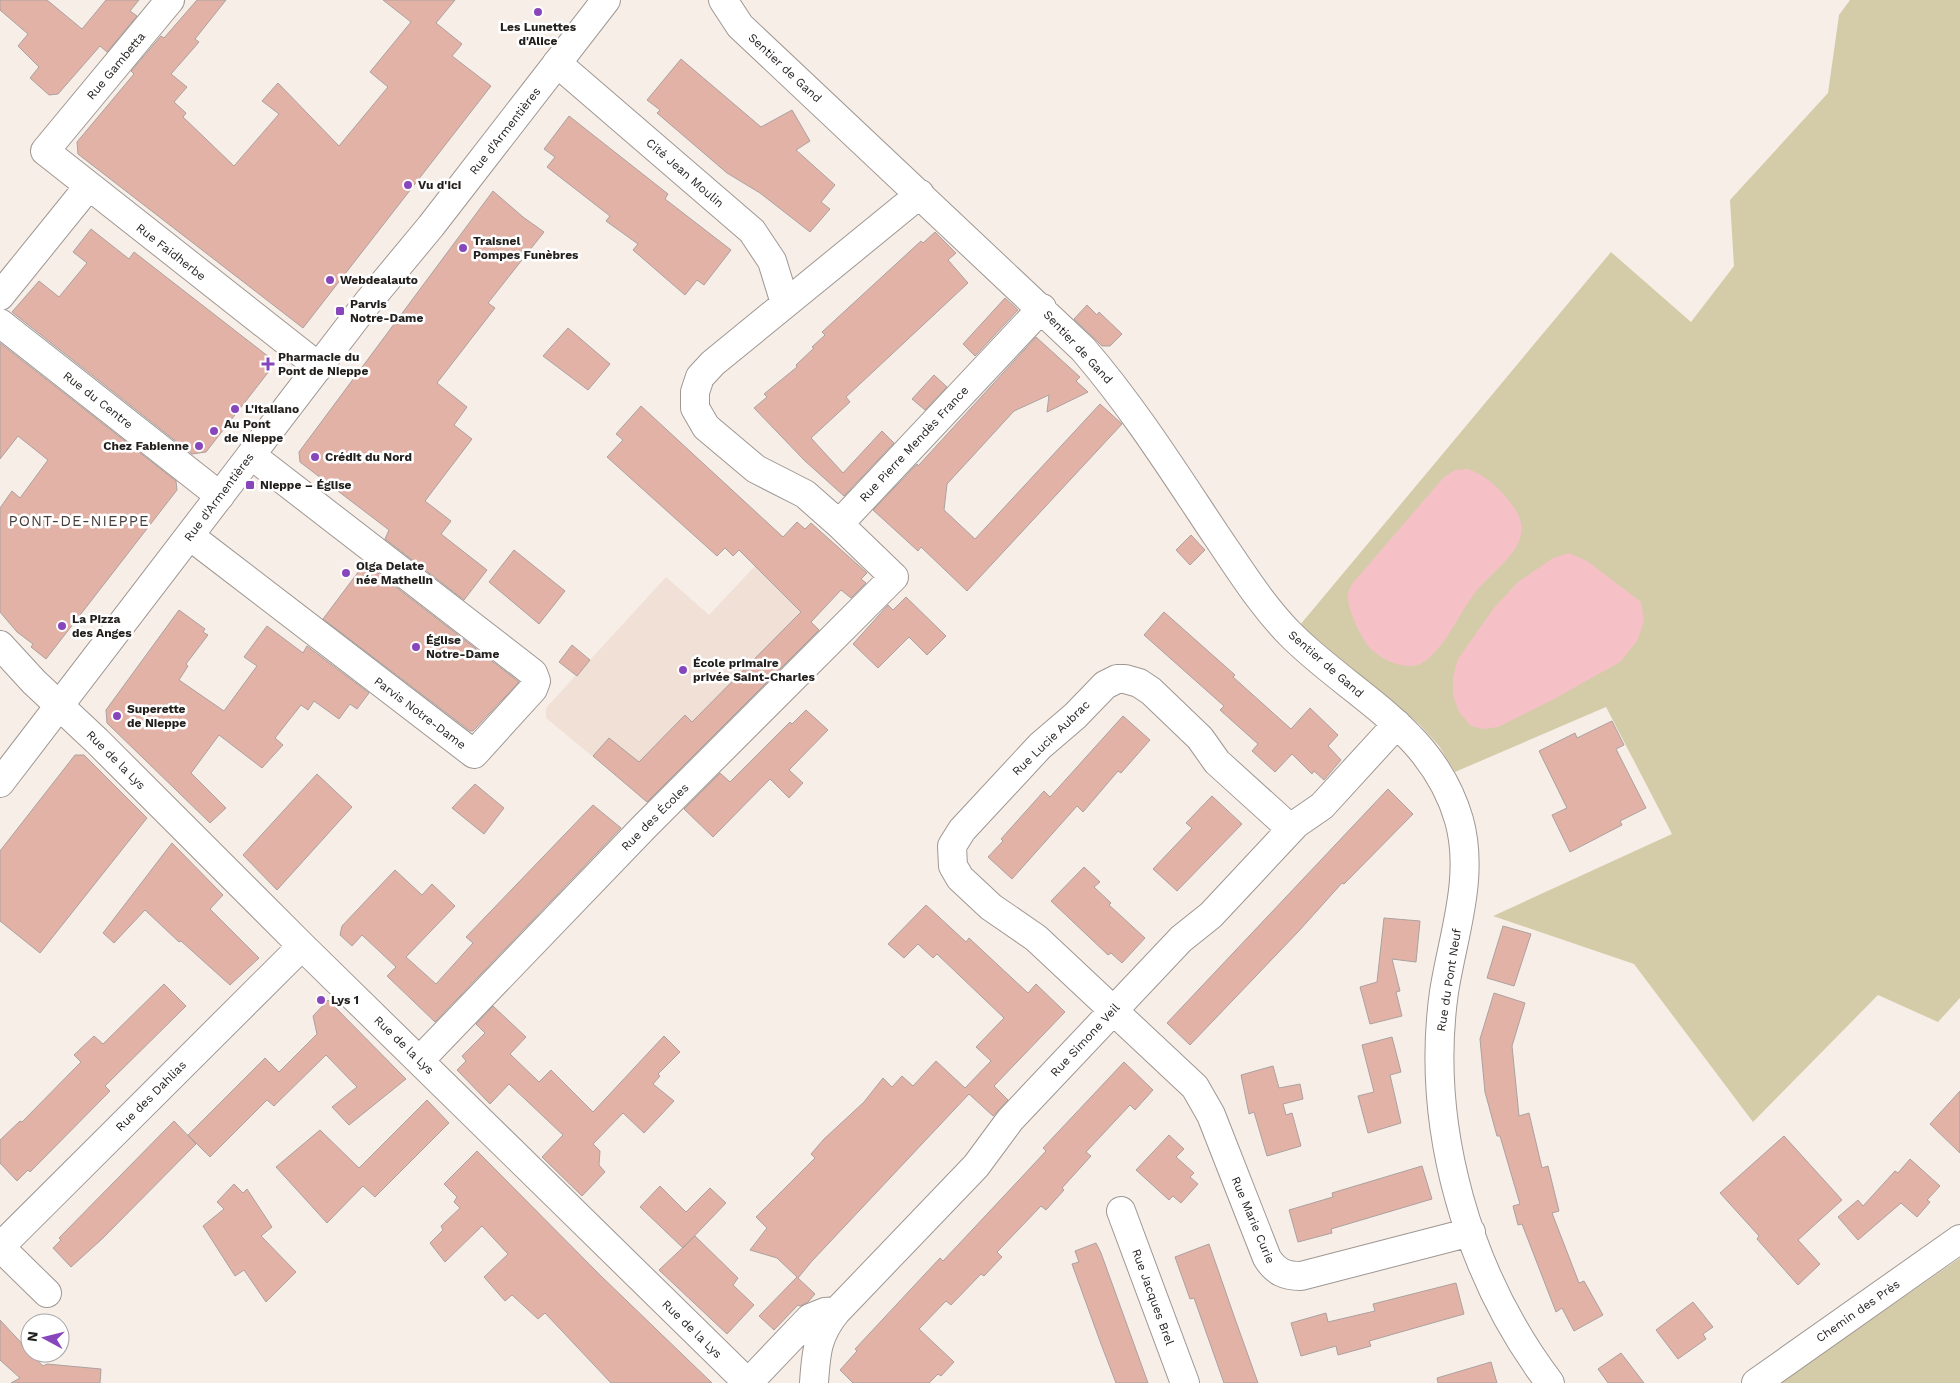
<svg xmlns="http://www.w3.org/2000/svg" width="1960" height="1383" viewBox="0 0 1960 1383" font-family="'Work Sans',sans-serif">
<rect width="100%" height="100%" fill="#f7eee8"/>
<path fill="#f0e0d6" d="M 755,566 L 822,632 L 658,801 L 648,802 L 546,718 L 546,708 L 666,577 L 709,615 Z"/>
<path fill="#d4cca8" d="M 1850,0 L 1960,0 L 1960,998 L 1938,1022 L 1878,995 L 1753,1122 L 1634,964 L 1493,916 L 1672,834 L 1606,707 L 1455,772 L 1439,746 L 1420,725 L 1300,625 L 1611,252 L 1691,322 L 1734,266 L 1730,200 L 1828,93 L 1839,15 Z
M 1960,1258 L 1960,1383 L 1780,1383 Z"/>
<path fill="#f5c1c7" d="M 1468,469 C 1486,476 1497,486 1509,501 C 1544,541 1497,564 1474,594 C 1459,614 1443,651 1422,663 C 1407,672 1380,659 1370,648 C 1361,638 1347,608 1348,595 C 1348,592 1350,587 1352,584 L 1444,477 L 1455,470 Z
M 1569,553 L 1587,561 L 1641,602 L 1644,621 L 1637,641 L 1620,662 L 1554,699 L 1498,727 L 1483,729 L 1471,726 L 1459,712 L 1453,695 L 1453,677 L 1458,659 L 1494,608 L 1518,582 L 1553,558 Z"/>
<path fill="#e3b2a7" stroke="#aba19f" d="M 0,0 L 47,0 L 82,29 L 106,0 L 139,0 L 130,11 L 137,16 L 107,52 L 100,46 L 58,94 L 49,95 L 30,78 L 39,67 L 18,46 L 28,34 L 0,10 Z
M 197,0 L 226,0 L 195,39 L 199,42 L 171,74 L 187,87 L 174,102 L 186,113 L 183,117 L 234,166 L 279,114 L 262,101 L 278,83 L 339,146 L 388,87 L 370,72 L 411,22 L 383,0 L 455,0 L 436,23 L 462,44 L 452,56 L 491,86 L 303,328 L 78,154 L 77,142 L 134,74 L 131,71 L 161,36 L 164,38 Z
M 681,59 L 761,127 L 792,110 L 810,141 L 796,150 L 835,185 L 821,202 L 830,209 L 810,232 L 760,193 L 727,173 L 657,113 L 660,110 L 647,100 Z
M 569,116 L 668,194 L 665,199 L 731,250 L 704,285 L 697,280 L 685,295 L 633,250 L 638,244 L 606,221 L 610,216 L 547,167 L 555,157 L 544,149 Z
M 493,191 L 523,217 L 544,232 L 488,303 L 495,308 L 437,383 L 467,407 L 454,425 L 472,439 L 425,501 L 451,521 L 441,534 L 487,570 L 464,600 L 385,539 L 389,530 L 300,462 L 299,452 Z
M 91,229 L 129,259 L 134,252 L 269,357 L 270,370 L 206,452 L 192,454 L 12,312 L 39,281 L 59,297 L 87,263 L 73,252 Z
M 935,232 L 956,253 L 948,260 L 968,283 L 846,397 L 850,402 L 811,438 L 843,473 L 882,431 L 894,443 L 844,496 L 805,461 L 754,408 L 767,397 L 764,394 L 797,367 L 796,365 L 814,348 L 812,347 L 825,335 L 822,332 L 921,241 L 923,243 Z
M 1005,298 L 1018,310 L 975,356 L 963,344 Z
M 1087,305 L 1097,315 L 1099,312 L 1122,334 L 1110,346 L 1102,346 L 1074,319 Z
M 568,328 L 610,364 L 588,390 L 543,356 Z
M 1036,337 L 1080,377 L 1076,381 L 1088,392 L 1047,412 L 1049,395 L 1014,411 L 947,484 L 944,510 L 975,539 L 1100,404 L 1122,424 L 967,591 L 921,547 L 918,551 L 873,510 L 917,464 L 918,466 Z
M 0,343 L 176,481 L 177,490 L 46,659 L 31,647 L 33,644 L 17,632 L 0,612 L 0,508 L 12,491 L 20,498 L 48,460 L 18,436 L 0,459 Z
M 934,375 L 947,387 L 925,410 L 912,399 Z
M 641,406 L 783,537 L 797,522 L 805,529 L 811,523 L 867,573 L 861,579 L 866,583 L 851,598 L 841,590 L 811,622 L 819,630 L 647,802 L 593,756 L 609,738 L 639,762 L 685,715 L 692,722 L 801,612 L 739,550 L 733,556 L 725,548 L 717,556 L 607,457 L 623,440 L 616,434 Z
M 1191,535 L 1205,550 L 1190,565 L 1176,550 Z
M 514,550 L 565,591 L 539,624 L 489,582 Z
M 365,563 L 519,682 L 473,731 L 470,731 L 323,619 Z
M 906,597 L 946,636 L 927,655 L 909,637 L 878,668 L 853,644 L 888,605 L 893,610 Z
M 179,610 L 205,629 L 203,632 L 208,635 L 186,664 L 188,666 L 179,680 L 224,711 L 257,666 L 244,657 L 267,626 L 303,653 L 307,646 L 369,693 L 357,709 L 350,704 L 339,719 L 314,701 L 308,710 L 301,705 L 275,738 L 283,745 L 262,768 L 219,735 L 191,773 L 226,808 L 210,823 L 107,723 L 106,710 Z
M 1164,612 L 1235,675 L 1233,677 L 1291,729 L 1310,708 L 1338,735 L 1328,746 L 1341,760 L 1324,780 L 1314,771 L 1312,774 L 1292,754 L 1275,772 L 1252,751 L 1258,744 L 1220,710 L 1224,706 L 1144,635 Z
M 572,645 L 590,660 L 577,676 L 559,662 Z
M 806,710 L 828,730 L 789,770 L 803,783 L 789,798 L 770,779 L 713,837 L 684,809 L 720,773 L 730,782 L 790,722 L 792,724 Z
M 1123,716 L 1150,740 L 1121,773 L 1118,771 L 1083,812 L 1077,806 L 1012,879 L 988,857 L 1003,841 L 1001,839 L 1044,791 L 1050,797 Z
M 1612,721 L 1624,745 L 1616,749 L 1646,808 L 1620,821 L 1622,825 L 1570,852 L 1552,815 L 1567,808 L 1539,751 L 1575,733 L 1577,738 Z
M 75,755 L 84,755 L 147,818 L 40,953 L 0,921 L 0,851 Z
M 317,774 L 352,807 L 277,890 L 243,855 Z
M 475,784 L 504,808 L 484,834 L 452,808 Z
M 1388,789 L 1413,814 L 1344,884 L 1342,883 L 1298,932 L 1190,1045 L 1167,1023 Z
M 1212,796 L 1242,824 L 1177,891 L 1153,869 L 1192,828 L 1186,823 Z
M 593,805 L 621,828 L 435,1022 L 387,976 L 396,967 L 362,935 L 352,946 L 340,935 L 342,926 L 395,870 L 422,895 L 432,884 L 455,906 L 406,957 L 436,984 L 473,943 L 466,937 Z
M 172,843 L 223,895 L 210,909 L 259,958 L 230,985 L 181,941 L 179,942 L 145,910 L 114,943 L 103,933 Z
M 1084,867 L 1100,882 L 1094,887 L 1111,903 L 1109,905 L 1145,938 L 1122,963 L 1111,953 L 1108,955 L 1051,901 Z
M 926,905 L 966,942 L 969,938 L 1028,993 L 1036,984 L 1065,1012 L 994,1086 L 1008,1100 L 993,1116 L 969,1094 L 812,1261 L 798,1278 L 815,1294 L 808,1302 L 800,1306 L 798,1305 L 774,1330 L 759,1316 L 797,1277 L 777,1258 L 750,1250 L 767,1228 L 756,1217 L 815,1158 L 811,1154 L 824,1139 L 864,1102 L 883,1078 L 892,1087 L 902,1076 L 913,1086 L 936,1061 L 965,1088 L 991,1061 L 976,1047 L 1004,1018 L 937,954 L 933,958 L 918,944 L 904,958 L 888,944 Z
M 1384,918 L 1420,921 L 1416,962 L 1392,959 L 1400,991 L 1396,992 L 1402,1016 L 1370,1024 L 1360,987 L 1377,982 Z
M 1503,926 L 1531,934 L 1514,986 L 1487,978 Z
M 164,984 L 186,1006 L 105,1086 L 110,1091 L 30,1172 L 28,1170 L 17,1181 L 0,1163 L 0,1140 L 20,1121 L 22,1122 L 81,1062 L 74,1055 L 94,1036 L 103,1044 Z
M 1494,993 L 1525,1003 L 1512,1046 L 1519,1116 L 1529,1113 L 1542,1168 L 1548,1166 L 1559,1211 L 1552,1213 L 1579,1283 L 1584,1281 L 1603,1315 L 1574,1331 L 1562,1308 L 1556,1312 L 1522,1224 L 1518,1225 L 1513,1206 L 1520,1204 L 1500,1136 L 1497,1136 L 1485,1092 L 1480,1039 Z
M 328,1000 L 406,1079 L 349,1125 L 332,1107 L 357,1087 L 326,1055 L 274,1106 L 267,1100 L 210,1157 L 188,1135 L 265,1058 L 279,1072 L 317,1034 L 313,1016 Z
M 493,1006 L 526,1037 L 510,1054 L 539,1082 L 551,1070 L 593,1112 L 664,1036 L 680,1052 L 658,1074 L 660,1076 L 653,1084 L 674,1101 L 644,1133 L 623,1113 L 593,1144 L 600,1151 L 599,1165 L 605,1172 L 582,1196 L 542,1157 L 563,1135 L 509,1084 L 490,1104 L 457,1070 L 466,1061 L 462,1056 L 485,1033 L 476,1024 Z
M 1392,1037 L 1401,1072 L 1390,1075 L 1401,1123 L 1368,1133 L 1358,1096 L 1374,1092 L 1362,1045 Z
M 1124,1062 L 1153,1090 L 1135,1110 L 1130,1105 L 1086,1152 L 1091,1156 L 1062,1188 L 1064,1190 L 1046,1210 L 1041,1206 L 997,1252 L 1002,1257 L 984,1276 L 981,1274 L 951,1305 L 946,1301 L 919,1329 L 954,1362 L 941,1376 L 938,1374 L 929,1383 L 853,1383 L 840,1370 L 857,1351 L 855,1349 L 940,1258 L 943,1261 L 1019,1180 L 1046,1151 L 1043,1148 Z
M 1273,1066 L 1279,1088 L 1300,1084 L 1303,1099 L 1283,1104 L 1286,1115 L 1292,1113 L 1301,1146 L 1267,1156 L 1254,1112 L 1249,1114 L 1241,1075 Z
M 1960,1091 L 1960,1153 L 1930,1124 Z
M 427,1100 L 449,1123 L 375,1197 L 363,1186 L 327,1223 L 276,1167 L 320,1130 L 359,1168 Z
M 174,1121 L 196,1144 L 102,1239 L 71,1267 L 53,1248 L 61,1240 L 59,1238 Z
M 1169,1135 L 1184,1149 L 1176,1157 L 1194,1173 L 1190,1177 L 1198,1184 L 1181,1203 L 1173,1196 L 1169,1200 L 1136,1170 Z
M 1784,1136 L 1842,1200 L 1798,1240 L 1820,1264 L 1798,1285 L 1757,1239 L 1759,1236 L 1720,1193 Z
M 477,1151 L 601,1276 L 712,1383 L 611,1383 L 545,1313 L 538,1319 L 512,1295 L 505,1301 L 484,1277 L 508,1254 L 482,1226 L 445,1262 L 430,1243 L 443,1230 L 441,1226 L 460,1208 L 454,1202 L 457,1197 L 444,1184 Z
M 1910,1159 L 1940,1186 L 1927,1200 L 1930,1202 L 1917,1217 L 1901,1203 L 1858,1240 L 1838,1217 L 1858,1200 L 1863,1206 L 1895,1171 L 1898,1173 Z
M 1422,1166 L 1432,1199 L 1331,1229 L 1332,1233 L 1298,1242 L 1289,1210 L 1333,1197 L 1332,1193 Z
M 234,1184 L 243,1193 L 247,1189 L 272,1227 L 261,1236 L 296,1272 L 266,1302 L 244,1270 L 235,1276 L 203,1226 L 224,1209 L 217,1202 Z
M 660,1186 L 686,1212 L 710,1188 L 726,1203 L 683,1248 L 640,1207 Z
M 695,1236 L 738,1278 L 733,1285 L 754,1305 L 727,1334 L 659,1270 Z
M 1096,1243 L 1101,1253 L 1148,1383 L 1116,1383 L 1101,1344 L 1072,1264 L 1079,1262 L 1075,1251 Z
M 1209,1244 L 1234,1316 L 1258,1383 L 1224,1383 L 1194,1298 L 1190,1299 L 1175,1257 Z
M 1456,1283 L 1464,1314 L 1369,1341 L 1371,1346 L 1338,1355 L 1336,1346 L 1301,1356 L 1291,1323 L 1326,1313 L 1328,1322 L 1375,1311 L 1373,1304 Z
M 1693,1302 L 1713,1327 L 1703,1334 L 1706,1339 L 1678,1359 L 1656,1330 Z
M 0,1320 L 43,1366 L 47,1364 L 101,1369 L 100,1383 L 11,1383 L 20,1378 L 0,1360 Z
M 1621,1353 L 1644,1383 L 1608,1383 L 1598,1369 Z
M 1491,1362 L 1497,1383 L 1438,1383 L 1437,1378 Z"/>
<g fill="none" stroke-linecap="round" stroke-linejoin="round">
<defs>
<path id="minor" d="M 170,0 L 45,151 L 319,367
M 723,0 L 740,26 L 1083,349 C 1133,407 1174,472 1216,535 C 1240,570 1262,606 1292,636 C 1354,697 1433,730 1459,820 C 1475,877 1453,935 1444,992 C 1425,1127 1468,1275 1550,1383
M 557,63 L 752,231 L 772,261 L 785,303
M 0,296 L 88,187
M 0,323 L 220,496
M 839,524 L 805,494 L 756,469 L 706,427 L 695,408 L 695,392 L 700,377 L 713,363 L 920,194
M 190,536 L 474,754 L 533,689 L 536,681 L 533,673 L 251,455
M 0,645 L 34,682 L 97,741 L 302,946 L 748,1383
M 1291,829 L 1217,762 L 1200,738 L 1151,691 L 1139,683 L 1125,679 L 1117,679 L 1105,685 L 1075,716 L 1040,746 L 962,830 L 952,846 L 953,866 L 960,878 L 991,907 L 1036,938 L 1195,1087 L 1211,1115 L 1267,1258 C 1276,1272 1285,1276 1301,1276 L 1471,1232
M 420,1060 L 645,826 L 894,577 L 839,524 L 1042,308
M 1121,1211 L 1185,1383
M 0,1247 L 302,946
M 0,1247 L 47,1293
M 748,1383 L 810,1318 L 825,1312 L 837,1311
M 814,1383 C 816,1353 817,1335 837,1311 L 976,1166 L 1010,1120 L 1181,939 L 1211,915 L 1296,824 L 1322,806 L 1397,724
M 1756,1383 L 1960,1239"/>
<path id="major" d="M 0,783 L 368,302 L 431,226 L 606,0"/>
</defs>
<use href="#minor" stroke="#9f9792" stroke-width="30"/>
<use href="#major" stroke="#9f9792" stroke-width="30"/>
<use href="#minor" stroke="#fff" stroke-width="28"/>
<use href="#major" stroke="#fff" stroke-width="28"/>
</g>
<g fill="#8746bb" stroke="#fff" stroke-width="2">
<circle cx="538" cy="12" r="5"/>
<circle cx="408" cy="185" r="5"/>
<circle cx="463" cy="248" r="5"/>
<circle cx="330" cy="280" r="5"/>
<rect x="335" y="306" width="10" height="10" rx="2.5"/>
<path d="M265.5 356.5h5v5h5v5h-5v5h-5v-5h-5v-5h5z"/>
<circle cx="235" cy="409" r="5"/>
<circle cx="214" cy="431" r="5"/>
<circle cx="199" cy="446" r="5"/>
<circle cx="315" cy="457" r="5"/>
<rect x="245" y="480" width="10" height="10" rx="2.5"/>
<circle cx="346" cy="573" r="5"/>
<circle cx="62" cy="626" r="5"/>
<circle cx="416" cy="647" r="5"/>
<circle cx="683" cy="670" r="5"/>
<circle cx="117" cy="716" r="5"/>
<circle cx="321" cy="1000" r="5"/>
</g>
<g text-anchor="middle" stroke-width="5" stroke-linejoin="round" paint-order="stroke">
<g font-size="12" font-weight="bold" fill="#221f1d" stroke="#fff" text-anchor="start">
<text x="538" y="31" text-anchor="middle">Les Lunettes<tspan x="538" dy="14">d'Alice</tspan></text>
<text x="418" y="189">Vu d'ici</text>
<text x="473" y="245">Traisnel<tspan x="473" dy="14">Pompes Funèbres</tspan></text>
<text x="340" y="284">Webdealauto</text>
<text x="350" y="308">Parvis<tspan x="350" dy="14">Notre-Dame</tspan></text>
<text x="278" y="361">Pharmacie du<tspan x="278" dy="14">Pont de Nieppe</tspan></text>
<text x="245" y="413">L'italiano</text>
<text x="224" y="428">Au Pont<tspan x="224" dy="14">de Nieppe</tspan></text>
<text x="189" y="450" text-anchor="end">Chez Fabienne</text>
<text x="325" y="461">Crédit du Nord</text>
<text x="260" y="489">Nieppe – Église</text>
<text x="356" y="570">Olga Delate<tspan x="356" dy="14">née Mathelin</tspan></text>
<text x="72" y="623">La Pizza<tspan x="72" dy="14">des Anges</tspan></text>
<text x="426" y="644">Église<tspan x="426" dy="14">Notre-Dame</tspan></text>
<text x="693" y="667">École primaire<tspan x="693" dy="14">privée Saint-Charles</tspan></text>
<text x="127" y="713">Superette<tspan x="127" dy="14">de Nieppe</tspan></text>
<text x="331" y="1004">Lys 1</text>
</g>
<g font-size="12" fill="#221f1d" stroke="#fff">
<text transform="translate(116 66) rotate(-50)" y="4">Rue Gambetta</text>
<text transform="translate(785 68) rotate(43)" y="4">Sentier de Gand</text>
<text transform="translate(505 131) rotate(-52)" y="4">Rue d'Armentières</text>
<text transform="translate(685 173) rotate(41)" y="4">Cité Jean Moulin</text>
<text transform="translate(171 252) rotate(38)" y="4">Rue Faidherbe</text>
<text transform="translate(1078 347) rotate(47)" y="4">Sentier de Gand</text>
<text transform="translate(98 400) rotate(38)" y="4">Rue du Centre</text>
<text transform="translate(914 444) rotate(-47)" y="4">Rue Pierre Mendès France</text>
<text transform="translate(219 497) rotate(-53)" y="4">Rue d'Armentières</text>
<text transform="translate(1326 664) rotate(41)" y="4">Sentier de Gand</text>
<text transform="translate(420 713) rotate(37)" y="4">Parvis Notre-Dame</text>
<text transform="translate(1051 738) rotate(-44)" y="4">Rue Lucie Aubrac</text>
<text transform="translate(116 760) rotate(45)" y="4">Rue de la Lys</text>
<text transform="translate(655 817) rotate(-45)" y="4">Rue des Écoles</text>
<text transform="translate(1449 980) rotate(-81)" y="4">Rue du Pont Neuf</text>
<text transform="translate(1085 1040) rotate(-47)" y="4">Rue Simone Veil</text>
<text transform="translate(404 1045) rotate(44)" y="4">Rue de la Lys</text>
<text transform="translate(151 1096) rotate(-45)" y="4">Rue des Dahlias</text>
<text transform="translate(1253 1220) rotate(67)" y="4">Rue Marie Curie</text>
<text transform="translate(1153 1297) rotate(70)" y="4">Rue Jacques Brel</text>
<text transform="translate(1858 1311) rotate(-35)" y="4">Chemin des Près</text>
<text transform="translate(692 1329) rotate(44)" y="4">Rue de la Lys</text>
</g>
<g font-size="15" letter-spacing="1" fill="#473f3b" stroke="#fff">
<text x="79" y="526">PONT-DE-NIEPPE</text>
</g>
</g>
<g transform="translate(45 1338) rotate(277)"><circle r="24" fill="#ffffff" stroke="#a7a5a5"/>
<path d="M0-4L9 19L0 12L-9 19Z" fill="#8746bb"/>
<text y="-8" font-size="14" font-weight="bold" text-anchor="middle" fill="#221f1d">N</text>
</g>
</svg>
